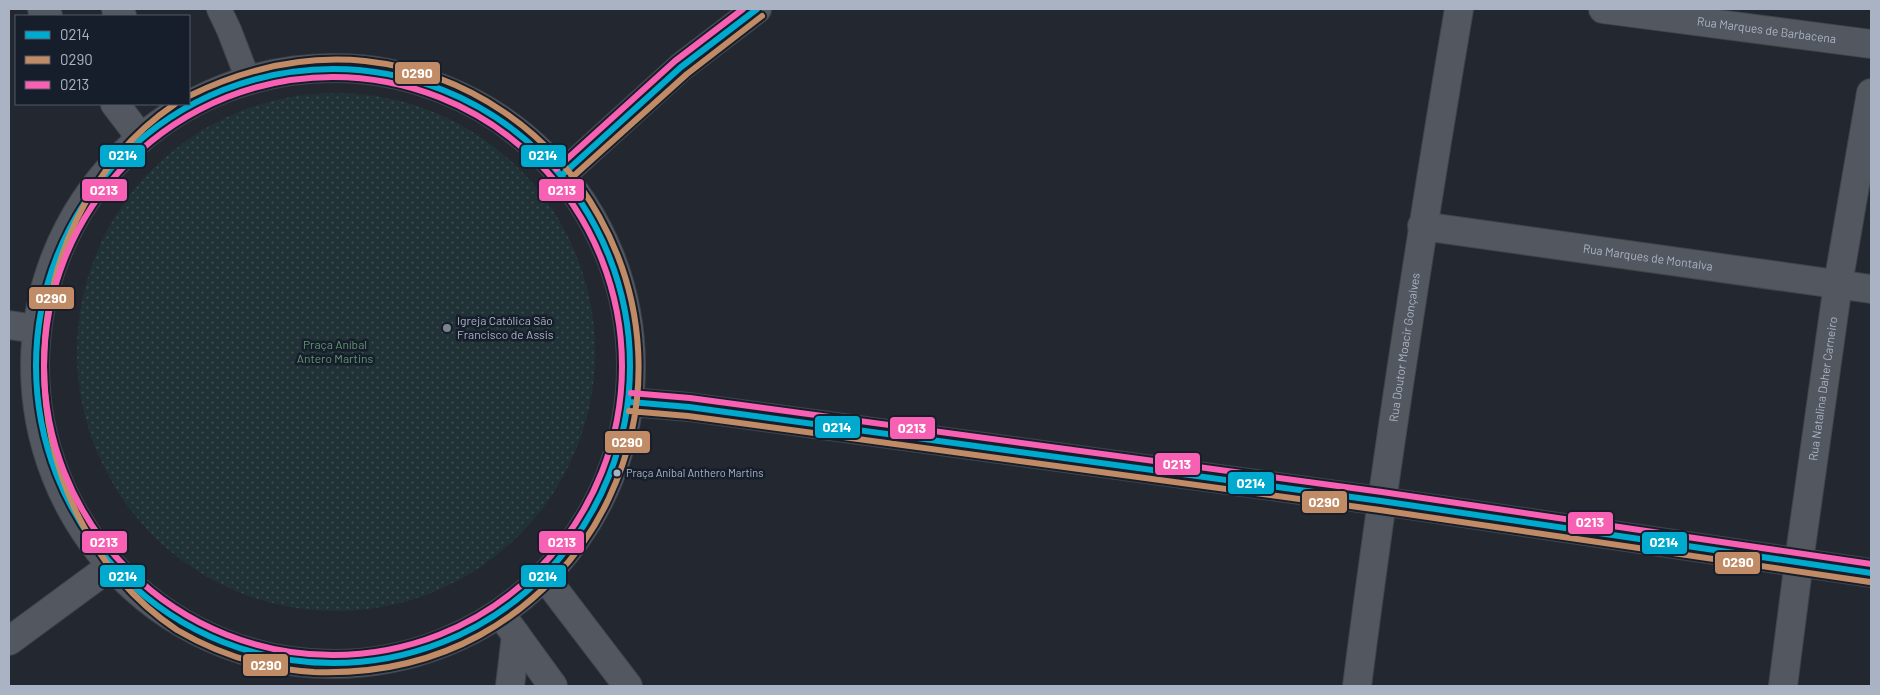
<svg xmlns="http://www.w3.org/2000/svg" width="1880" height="695" viewBox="0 0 1880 695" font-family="Barlow,sans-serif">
<defs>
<pattern id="green-dots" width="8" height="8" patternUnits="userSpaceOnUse" patternTransform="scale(1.25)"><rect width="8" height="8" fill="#203236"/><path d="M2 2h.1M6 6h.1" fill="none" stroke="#3e4d51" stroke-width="1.8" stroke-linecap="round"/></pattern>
</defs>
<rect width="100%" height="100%" fill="#232830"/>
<path fill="url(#green-dots)" d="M77 352a259 259 0 1 1 518 0a259 259 0 1 1-518 0Z"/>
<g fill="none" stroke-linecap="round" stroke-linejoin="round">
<defs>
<path id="service" d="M 219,9 L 229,30 L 249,82"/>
<g id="minor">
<path d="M 42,9 L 48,16"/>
<path d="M 116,9 L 122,16"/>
<path id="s1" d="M 1603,9 L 1871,44"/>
<path d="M 115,104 L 141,138"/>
<path d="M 189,104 L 190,105"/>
<path d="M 562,175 L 681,67 L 757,9"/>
<path id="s2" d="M 1422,226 L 1871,289"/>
<path d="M 9,325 L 36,329"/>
<path d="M 9,641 L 111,566"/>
<path d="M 510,686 L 516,635"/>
<path id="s3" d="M 1357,686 C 1386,460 1421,234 1459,9"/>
<path id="s4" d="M 1783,686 L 1799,561 L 1838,284 L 1871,93"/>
</g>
<path id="tertiary" d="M35 366a298 298 0 1 1 596 0a298 298 0 1 1-596 0Z
M 630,402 L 689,407 L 1381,501 L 1871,573
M 544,576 L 628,686
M 500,613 L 553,686"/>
</defs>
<use href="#service" stroke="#40444b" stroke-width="26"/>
<use href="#minor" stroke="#40444b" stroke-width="30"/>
<use href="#tertiary" stroke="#40444b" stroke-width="30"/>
<use href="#service" stroke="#525760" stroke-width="24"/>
<use href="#minor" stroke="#525760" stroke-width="28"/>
<use href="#tertiary" stroke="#525760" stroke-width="28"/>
<defs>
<path id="bus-1" d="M36 366a297 297 0 1 1 594 0a297 297 0 1 1-594 0Z
M 562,175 L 681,67 L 757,9
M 630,402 L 689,407 L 1381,501 L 1871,573"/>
<path id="bus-2" d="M 175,104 C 0,223 0,511 177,630 C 218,654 266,669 314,672 C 371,674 429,663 480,635 C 536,604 582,556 609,498 C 699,307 574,84 365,61 C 303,55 244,69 189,96
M 568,181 L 687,74 L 762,16
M 629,411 L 688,416 L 1380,510 L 1870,582"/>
<path id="bus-3" d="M44 366a289 289 0 1 1 578 0a289 289 0 1 1-578 0Z
M 556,169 L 675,61 L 743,9
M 631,393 L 690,398 L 1382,492 L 1871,564"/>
</defs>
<use href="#bus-1" stroke="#171e2b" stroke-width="10"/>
<use href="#bus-2" stroke="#171e2b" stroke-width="10"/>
<use href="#bus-3" stroke="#171e2b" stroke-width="10"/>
<use href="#bus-1" stroke="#00a9ce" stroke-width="6"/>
<use href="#bus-2" stroke="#c18c65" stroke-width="6"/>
<use href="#bus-3" stroke="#f860b3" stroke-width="6"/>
</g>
<circle fill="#7b8290" stroke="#171e2b" stroke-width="2" cx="447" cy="328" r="5"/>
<circle fill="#aab3c4" stroke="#171e2b" stroke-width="2" cx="617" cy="473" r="4.5"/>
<g text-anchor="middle" stroke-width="5" stroke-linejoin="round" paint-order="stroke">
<g font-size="11" fill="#aab3c4" stroke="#171e2b" text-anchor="start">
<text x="626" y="477">Praça Anibal Anthero Martins</text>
</g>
<g font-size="12" fill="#aab3c4" stroke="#171e2b">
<text dy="4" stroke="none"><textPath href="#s1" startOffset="165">Rua Marques de Barbacena</textPath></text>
<text dy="4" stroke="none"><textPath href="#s2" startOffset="228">Rua Marques de Montalva</textPath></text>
<text dy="4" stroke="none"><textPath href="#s3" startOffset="342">Rua Doutor Moacir Gonçalves</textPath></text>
<text dy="4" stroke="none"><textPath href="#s4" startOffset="300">Rua Natalina Daher Carneiro</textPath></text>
</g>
<g font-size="12" fill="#aab3c4" stroke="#171e2b" text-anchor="start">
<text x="457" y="325">Igreja Católica São<tspan x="457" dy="14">Francisco de Assis</tspan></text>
</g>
<g font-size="12" fill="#619570" stroke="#171e2b">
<text x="335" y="349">Praça Aníbal<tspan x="335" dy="14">Antero Martins</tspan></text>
</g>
</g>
<g stroke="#171e2b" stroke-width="2">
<rect x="394" y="61" width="47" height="24" rx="5" fill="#c18c65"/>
<rect x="520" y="144" width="47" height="24" rx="5" fill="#00a9ce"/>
<rect x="99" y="144" width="47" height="24" rx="5" fill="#00a9ce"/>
<rect x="538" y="178" width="47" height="24" rx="5" fill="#f860b3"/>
<rect x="81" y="178" width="47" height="24" rx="5" fill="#f860b3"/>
<rect x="28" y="286" width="47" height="24" rx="5" fill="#c18c65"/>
<rect x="814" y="415" width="47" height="24" rx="5" fill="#00a9ce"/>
<rect x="889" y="416" width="47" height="24" rx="5" fill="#f860b3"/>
<rect x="604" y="430" width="47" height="24" rx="5" fill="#c18c65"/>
<rect x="1154" y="452" width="47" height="24" rx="5" fill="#f860b3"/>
<rect x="1227" y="471" width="48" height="24" rx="5" fill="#00a9ce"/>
<rect x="1301" y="490" width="47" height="24" rx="5" fill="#c18c65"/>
<rect x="1567" y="511" width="47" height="24" rx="5" fill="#f860b3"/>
<rect x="538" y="530" width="47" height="24" rx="5" fill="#f860b3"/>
<rect x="81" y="530" width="47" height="24" rx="5" fill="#f860b3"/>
<rect x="1641" y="531" width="47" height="24" rx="5" fill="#00a9ce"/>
<rect x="1714" y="551" width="47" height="24" rx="5" fill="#c18c65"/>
<rect x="520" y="564" width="47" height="24" rx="5" fill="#00a9ce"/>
<rect x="99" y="564" width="47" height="24" rx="5" fill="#00a9ce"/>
<rect x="242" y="653" width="47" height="24" rx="5" fill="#c18c65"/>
</g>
<g font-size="14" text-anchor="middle" font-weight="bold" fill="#fff">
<text x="417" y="78">0290</text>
<text x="543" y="160">0214</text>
<text x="123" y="160">0214</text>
<text x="562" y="195">0213</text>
<text x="104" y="195">0213</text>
<text x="51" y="303">0290</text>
<text x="837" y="432">0214</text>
<text x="912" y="433">0213</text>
<text x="627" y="447">0290</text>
<text x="1177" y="469">0213</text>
<text x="1251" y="488">0214</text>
<text x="1324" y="507">0290</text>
<text x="1590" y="527">0213</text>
<text x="562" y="547">0213</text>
<text x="104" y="547">0213</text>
<text x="1664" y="547">0214</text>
<text x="1738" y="567">0290</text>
<text x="543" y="581">0214</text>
<text x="123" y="581">0214</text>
<text x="266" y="670">0290</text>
</g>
<rect width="1880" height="695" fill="none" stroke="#aab3c4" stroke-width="20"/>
<rect x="15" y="15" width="175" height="90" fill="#171e2b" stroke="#525a68"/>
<rect x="25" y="31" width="25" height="8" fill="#00a9ce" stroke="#525a68"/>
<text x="60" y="40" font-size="15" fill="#aab3c4">0214</text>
<rect x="25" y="56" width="25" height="8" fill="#c18c65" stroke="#525a68"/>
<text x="60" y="65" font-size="15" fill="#aab3c4">0290</text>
<rect x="25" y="81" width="25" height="8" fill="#f860b3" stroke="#525a68"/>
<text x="60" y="90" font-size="15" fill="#aab3c4">0213</text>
</svg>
